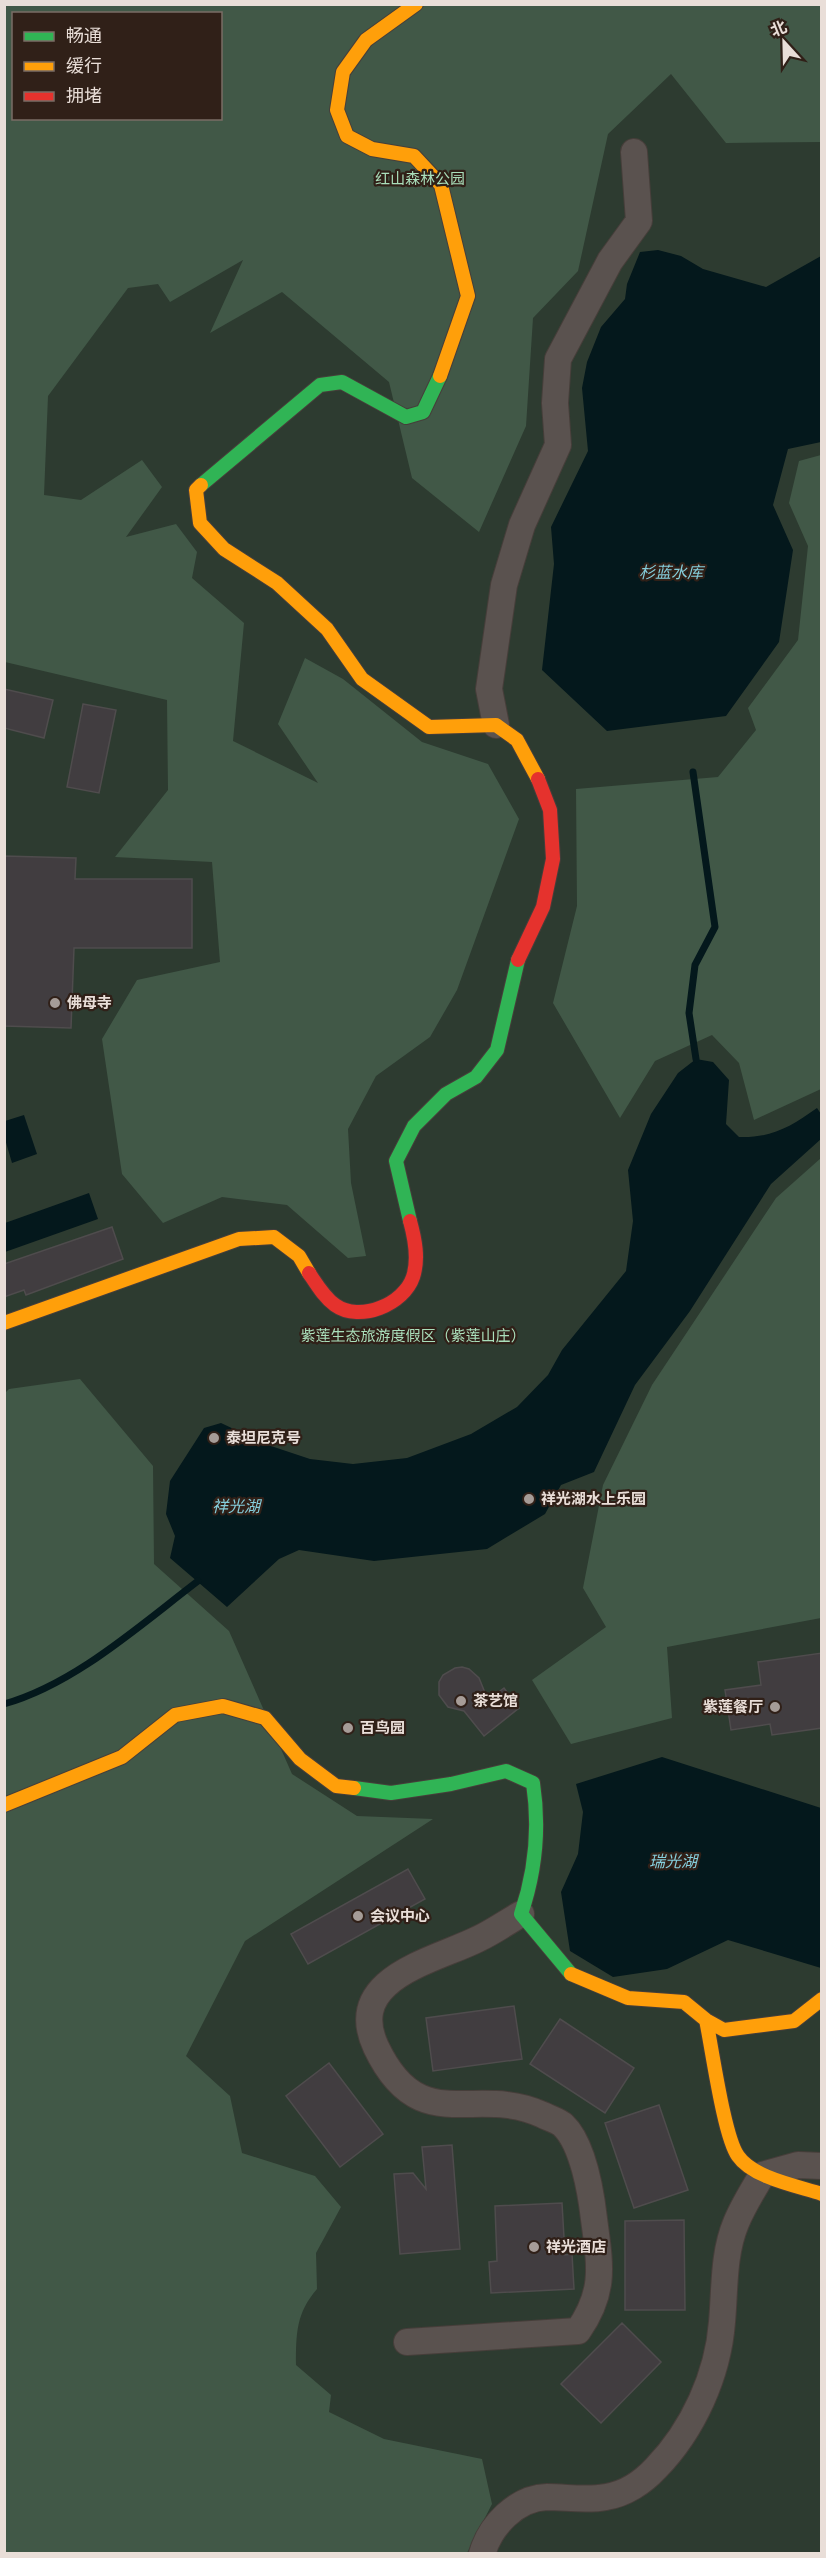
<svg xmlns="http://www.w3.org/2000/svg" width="826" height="2558" viewBox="0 0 826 2558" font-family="'DejaVu Sans','Noto Sans SC',sans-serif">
<rect width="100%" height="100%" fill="#2a221e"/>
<path fill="#2d3b30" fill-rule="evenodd" d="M 5,5 L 821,5 L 821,2553 L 5,2553 ZM 14,14 L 220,14 L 220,118 L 14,118 Z"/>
<path fill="#415847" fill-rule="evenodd" d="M 5,5 L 821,5 L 821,142 L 726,143 L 671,74 L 608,134 L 578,271 L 533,318 L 526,426 L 479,532 L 412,478 L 389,382 L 282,292 L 210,333 L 243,260 L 170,302 L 158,284 L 128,288 L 48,396 L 44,495 L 81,500 L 142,460 L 162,487 L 126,537 L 176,524 L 197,552 L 192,578 L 244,623 L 233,741 L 318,783 L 278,724 L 305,658 L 343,679 L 422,742 L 488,764 L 519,819 L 457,990 L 430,1037 L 376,1076 L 348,1129 L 351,1183 L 366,1256 L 348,1258 L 287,1205 L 222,1197 L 163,1223 L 122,1174 L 102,1039 L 137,980 L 220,962 L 212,862 L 115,857 L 168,790 L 167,700 L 5,662 ZM 14,14 L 220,14 L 220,118 L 14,118 Z
M 821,455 L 821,1089 L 754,1120 L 739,1063 L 712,1035 L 655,1061 L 620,1118 L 553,1003 L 577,906 L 576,789 L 718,777 L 756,730 L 748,708 L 798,640 L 808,546 L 789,503 L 799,461 Z
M 821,1158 L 821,1618 L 667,1647 L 672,1718 L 571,1744 L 532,1680 L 606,1627 L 583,1588 L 603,1485 L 652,1385 L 776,1198 Z
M 80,1379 L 153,1466 L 154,1564 L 229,1631 L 292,1774 L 357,1816 L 433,1819 L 245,1941 L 186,2056 L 230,2096 L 242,2153 L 315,2176 L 341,2207 L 316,2253 L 317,2289 C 296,2313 296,2334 296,2365 L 331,2395 L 329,2412 L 384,2439 L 482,2459 L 492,2504 L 467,2553 L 5,2554 L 5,1393 L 9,1389 Z"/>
<path fill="#04181c" d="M 658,250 L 681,256 L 703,269 L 766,287 L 821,256 L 821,442 L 788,449 L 773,505 L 793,550 L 779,642 L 726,716 L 607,731 L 542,670 L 554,564 L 551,527 L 588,451 L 582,388 L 587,362 L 601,327 L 625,299 L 627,284 L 640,252 Z
M 696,1059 L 713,1062 L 729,1080 L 726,1124 L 739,1137 C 772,1138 790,1127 817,1108 L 821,1114 L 821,1139 L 771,1184 L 690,1311 L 635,1385 L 594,1472 L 561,1485 L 545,1514 L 487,1549 L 374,1561 L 299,1550 L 279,1559 L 227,1607 L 170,1558 L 175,1536 L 166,1514 L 170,1481 L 204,1428 L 221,1423 L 268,1445 L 310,1459 L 353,1464 L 407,1458 L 471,1434 L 517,1407 L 548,1375 L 562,1350 L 626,1271 L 633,1221 L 628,1170 L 651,1114 L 678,1073 Z
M 24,1115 L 37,1154 L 12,1163 L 5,1139 L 5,1121 Z
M 89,1193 L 98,1219 L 5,1252 L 5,1223 Z
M 662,1757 L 821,1808 L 821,1968 L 728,1940 L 667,1969 L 613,1977 L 570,1951 L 561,1892 L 578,1854 L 583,1812 L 576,1784 Z"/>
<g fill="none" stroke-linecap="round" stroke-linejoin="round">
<path stroke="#04181c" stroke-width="7" d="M 693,772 L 715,927 L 695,965 L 689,1013 L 696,1059
M 4,1704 C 75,1684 140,1625 198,1581"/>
</g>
<path fill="#413d40" stroke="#4f4c4d" stroke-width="1.5" d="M 4,689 L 53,700 L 44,738 L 4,728 Z
M 83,704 L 116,710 L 99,793 L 67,787 Z
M 4,856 L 76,858 L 75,879 L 192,879 L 192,948 L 74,948 L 71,1028 L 4,1026 Z
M 112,1227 L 123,1259 L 26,1295 L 24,1290 L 4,1297 L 4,1264 Z
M 822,1653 L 822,1728 L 772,1735 L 770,1724 L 731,1730 L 725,1690 L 761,1685 L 758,1662 Z
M 462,1667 L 469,1669 L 479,1678 L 488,1700 L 504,1688 L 519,1708 L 484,1736 L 464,1711 L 448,1707 L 439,1695 L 439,1682 L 443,1675 L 455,1668 Z
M 408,1869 L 425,1899 L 308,1964 L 291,1934 Z
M 514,2006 L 522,2059 L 433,2071 L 426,2018 Z
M 560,2019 L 634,2068 L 605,2113 L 530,2064 Z
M 329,2063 L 383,2134 L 340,2167 L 286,2096 Z
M 659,2105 L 688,2190 L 634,2208 L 605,2123 Z
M 452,2145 L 460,2249 L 400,2254 L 394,2174 L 413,2173 L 426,2189 L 422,2147 Z
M 562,2203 L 565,2255 L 572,2254 L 574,2289 L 491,2293 L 489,2262 L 497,2261 L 495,2206 Z
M 684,2220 L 685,2310 L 625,2310 L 625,2221 Z
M 622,2323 L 661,2362 L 601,2423 L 561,2384 Z"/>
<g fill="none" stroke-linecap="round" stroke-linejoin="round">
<defs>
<path id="street" d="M 496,725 L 489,689 L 504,585 L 522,525 L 558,445 L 555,403 L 558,359 L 610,261 L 639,221 L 634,152
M 407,2342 L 578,2331 C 606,2291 600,2265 594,2219 C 591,2193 583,2144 563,2125 C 559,2121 549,2118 543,2115 C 475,2083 420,2140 376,2047 C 344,1978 434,1961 478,1939 C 493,1932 507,1922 521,1914
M 482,2554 C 490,2526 516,2498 547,2497 C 567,2497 586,2501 606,2497 C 625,2494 643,2482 656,2468 C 693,2430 718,2375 722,2322 C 725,2289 723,2254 736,2223 C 743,2206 753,2190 762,2175 L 798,2165 L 822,2166"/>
<path id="fast" d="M 201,485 L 320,385 L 342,382 L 406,417 L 423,412 L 440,376
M 410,1221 L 396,1161 L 414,1126 L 446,1094 L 476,1077 L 497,1050 L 518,960
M 354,1788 L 391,1793 L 451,1784 L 506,1771 L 533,1783 C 540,1829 536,1870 521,1914 L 571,1974"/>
<path id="slow" d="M 416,4 L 366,40 L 343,72 L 337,110 L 347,136 L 372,149 L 414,156 L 441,185 L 468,296 L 440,376
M 201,485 L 196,490 L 200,523 L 224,549 L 277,583 L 327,629 L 362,679 L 429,727 L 496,725 L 517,740 L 538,779
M 4,1323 L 239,1239 L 274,1237 L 299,1256 L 309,1273
M 4,1805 L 122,1757 L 175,1715 L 223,1706 L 265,1718 L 300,1759 L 336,1786 L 354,1788
M 571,1974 L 628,1998 L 684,2002 L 706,2020 L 724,2030 L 794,2021 L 822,1999
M 706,2020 C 712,2048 724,2137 738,2156 C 753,2178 798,2186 822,2194"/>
<path id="jam" d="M 518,960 L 543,907 L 553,859 L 550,810 L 538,779
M 309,1273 C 317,1285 324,1297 335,1305 C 360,1323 404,1304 413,1277 C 419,1259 415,1239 410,1221"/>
</defs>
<use href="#street" stroke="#463e3a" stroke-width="28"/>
<use href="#fast" stroke="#463e3a" stroke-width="16"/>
<use href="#slow" stroke="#463e3a" stroke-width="16"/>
<use href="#jam" stroke="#463e3a" stroke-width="16"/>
<use href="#street" stroke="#5a524f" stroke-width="26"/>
<use href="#fast" stroke="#30b455" stroke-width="14"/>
<use href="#slow" stroke="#ff9f0a" stroke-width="14"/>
<use href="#jam" stroke="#e5322d" stroke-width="14"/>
</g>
<g fill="#a69c97" stroke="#302018" stroke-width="2">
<circle cx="55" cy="1003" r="6"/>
<circle cx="214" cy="1438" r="6"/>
<circle cx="529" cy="1499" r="6"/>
<circle cx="461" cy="1701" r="6"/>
<circle cx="775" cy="1707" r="6"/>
<circle cx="348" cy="1728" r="6"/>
<circle cx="358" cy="1916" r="6"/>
<circle cx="534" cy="2247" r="6"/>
</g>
<g text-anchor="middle" stroke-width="4.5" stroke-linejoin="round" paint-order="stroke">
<g font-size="15" fill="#aadfbb" stroke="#302018">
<text x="420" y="184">红山森林公园</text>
<text x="413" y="1341">紫莲生态旅游度假区（紫莲山庄）</text>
</g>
<g font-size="15" font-weight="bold" fill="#e9ded8" stroke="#302018" text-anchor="start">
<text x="67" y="1008">佛母寺</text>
<text x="226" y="1443">泰坦尼克号</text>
<text x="541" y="1504">祥光湖水上乐园</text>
<text x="473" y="1706">茶艺馆</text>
<text x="763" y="1712" text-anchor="end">紫莲餐厅</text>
<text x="360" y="1733">百鸟园</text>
<text x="370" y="1921">会议中心</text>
<text x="546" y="2252">祥光酒店</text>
</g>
<g font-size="16" font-style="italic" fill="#85cedc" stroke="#302018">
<text x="671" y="578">杉蓝水库</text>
<text x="236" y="1512">祥光湖</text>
<text x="673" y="1867">瑞光湖</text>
</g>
</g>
<rect width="826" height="2558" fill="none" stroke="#e9ded8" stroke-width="12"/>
<rect x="12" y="12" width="210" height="108" fill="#302018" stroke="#7a6c65" stroke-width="1.5"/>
<rect x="24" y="32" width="30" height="9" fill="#30b455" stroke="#7a6c65" stroke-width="1.5"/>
<text x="66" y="42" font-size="18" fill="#e9ded8">畅通</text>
<rect x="24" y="62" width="30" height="9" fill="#ff9f0a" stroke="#7a6c65" stroke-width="1.5"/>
<text x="66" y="72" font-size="18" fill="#e9ded8">缓行</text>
<rect x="24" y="92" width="30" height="9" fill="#e5322d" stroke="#7a6c65" stroke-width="1.5"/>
<text x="66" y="102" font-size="18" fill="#e9ded8">拥堵</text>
<g transform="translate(784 42) rotate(338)" stroke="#302018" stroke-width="4.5" paint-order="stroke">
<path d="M0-4.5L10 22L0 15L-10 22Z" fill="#e9ded8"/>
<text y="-9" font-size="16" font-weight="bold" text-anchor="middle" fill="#e9ded8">北</text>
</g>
</svg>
